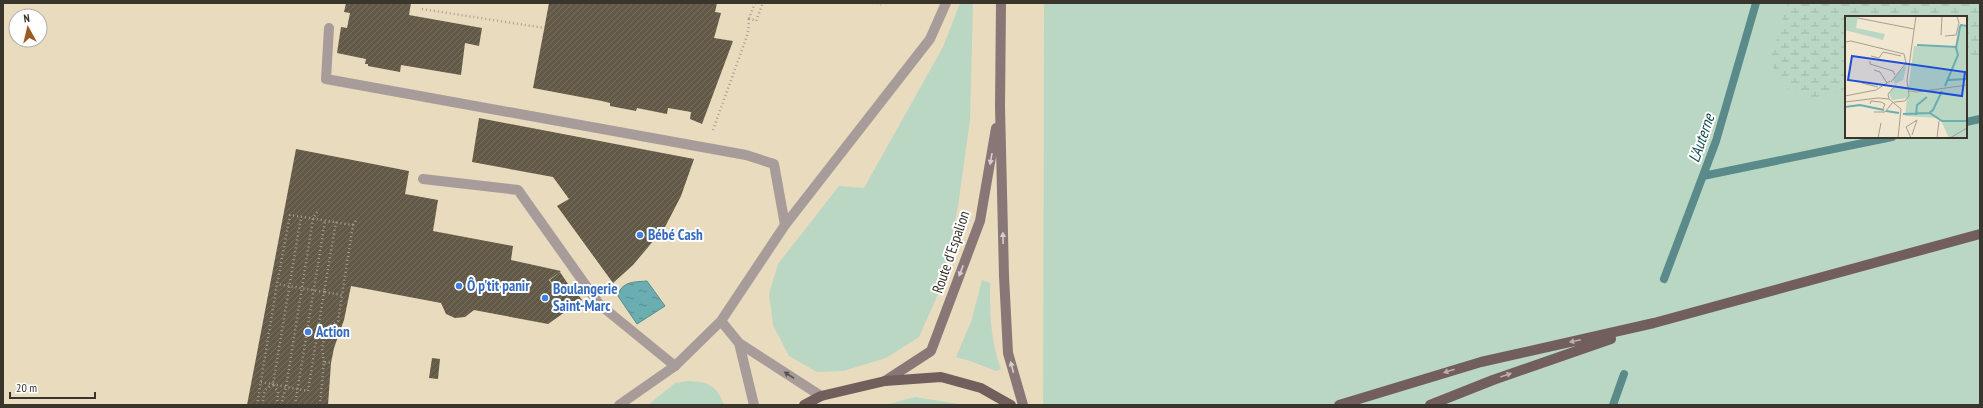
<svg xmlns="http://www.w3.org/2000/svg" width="1983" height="408" viewBox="0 0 1983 408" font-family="'PT Sans Narrow',sans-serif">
<defs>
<pattern id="wetland-marsh" width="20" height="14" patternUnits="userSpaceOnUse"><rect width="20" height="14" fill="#b9d7c3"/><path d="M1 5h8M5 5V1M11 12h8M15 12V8" fill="none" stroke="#a0b9a8"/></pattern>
<pattern id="water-ripples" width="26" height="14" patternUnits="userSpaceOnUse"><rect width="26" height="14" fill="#6aaeb2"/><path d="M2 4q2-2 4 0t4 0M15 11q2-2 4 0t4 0" fill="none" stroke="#588e91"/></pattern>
<pattern id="building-hatch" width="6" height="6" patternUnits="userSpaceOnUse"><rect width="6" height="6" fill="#625946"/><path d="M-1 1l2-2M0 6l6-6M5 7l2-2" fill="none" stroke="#766e5e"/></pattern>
</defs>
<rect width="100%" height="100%" fill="#f1e6d0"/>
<path fill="#e9dbbe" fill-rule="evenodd" d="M 3,3 L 1044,3 L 1043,405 L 3,405 ZM 16,16 L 40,16 L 40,40 L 16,40 Z"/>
<path fill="#b9d7c3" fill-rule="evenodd" d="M 960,3 L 973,3 L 970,120 L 958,206 L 943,283 L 919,337 L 886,358 L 843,371 L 817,372 L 789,356 L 773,325 L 769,294 L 778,264 L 839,186 L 864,188 L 943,47 Z
M 1044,3 L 1980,3 L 1980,405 L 1043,405 ZM 1846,17 L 1966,17 L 1966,137 L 1846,137 Z
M 982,280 L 990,283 C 990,313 990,340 1001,369 L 996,371 L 970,361 L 956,357 L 971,322 Z
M 688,381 C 708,382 717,385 724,405 L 648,405 L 675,383 Z
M 915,397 L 965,405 L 885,405 Z"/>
<path fill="url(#wetland-marsh)" d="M 1788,3 L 1980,3 L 1980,55 L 1966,59 L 1966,17 L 1846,17 L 1846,90 L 1807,99 L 1787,88 L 1769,62 Z"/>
<path fill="url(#water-ripples)" stroke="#5b8a8a" d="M 647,281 L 665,306 L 637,324 L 618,296 C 621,281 635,282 647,281 Z"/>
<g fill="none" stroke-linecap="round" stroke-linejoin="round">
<path stroke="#5b8a8a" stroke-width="8" d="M 1966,122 L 1980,119
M 1703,176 L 1892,137
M 1664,279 L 1716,141 L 1756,3
M 1613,405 L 1624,374"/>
</g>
<path fill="url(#building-hatch)" d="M 346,3 L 411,3 L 409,15 L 482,28 L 479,46 L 465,43 L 461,75 L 401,65 L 400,72 L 368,66 L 368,64 L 365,64 L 366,59 L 337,53 L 341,27 L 347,28 L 350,13 L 344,12 Z
M 549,3 L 717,3 L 715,12 L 721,13 L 714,38 L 733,41 L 702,124 L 690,119 L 691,112 L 668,108 L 667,114 L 637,108 L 636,111 L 610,106 L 610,103 L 602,101 L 533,88 Z
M 479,118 L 694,159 L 681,196 L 665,227 L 633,265 L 613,283 L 557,206 L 569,199 L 553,177 L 472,162 Z
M 296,149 L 409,171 L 405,194 L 438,200 L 433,231 L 513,246 L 511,260 L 561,271 L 549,280 L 558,293 L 570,284 L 582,300 L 548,324 L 474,310 L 465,317 L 455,318 L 446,314 L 441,303 L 351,286 L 344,320 L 334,348 L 331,363 L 328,405 L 247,405 Z
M 560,272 L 568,284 L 558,292 L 550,280 Z
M 432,358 L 440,359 L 438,379 L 429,378 Z"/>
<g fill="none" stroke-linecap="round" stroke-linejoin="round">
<path stroke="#a79f8e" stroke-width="2.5" stroke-dasharray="1 3" stroke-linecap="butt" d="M 755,3 L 749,18 L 756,21 L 763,3
M 877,3 L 881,5
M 422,9 L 545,28
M 713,130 L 748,33 L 749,18
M 353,225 L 357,219
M 324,362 L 322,349 L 326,328 L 338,321 L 342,295
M 261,382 L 308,391 L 324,292 L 277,284
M 257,405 L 277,284 L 290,215 C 311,218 332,222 353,225 L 342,295 L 324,292 L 336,222
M 262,405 L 265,390 L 273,384
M 277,405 L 278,392 L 273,384 L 301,217
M 281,405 L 286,387 L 313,219 L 317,212
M 295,405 L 325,221
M 320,405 L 324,362 L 331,363"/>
<path stroke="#a89c9b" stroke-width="10" d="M 329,28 L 326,79 L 746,155 L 774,164 L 785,225
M 423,179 L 518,190 L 599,304 L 675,366"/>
<path stroke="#a89c9b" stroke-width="10" d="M 739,343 L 721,321 L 785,225 L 930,39 L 946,3
M 619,405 L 675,366 L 721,321
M 754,405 L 739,343 L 821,396"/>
<path stroke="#887776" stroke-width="10" d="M 1001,3 L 1000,107 L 1004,276 L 1008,353 L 1023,405
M 885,381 L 931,351 L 980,221 L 996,128"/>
<path stroke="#725e5c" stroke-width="10" d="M 804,405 L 821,396 L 885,381 L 941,377 L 981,388 L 1011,405
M 1339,405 L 1481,362 L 1654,323 L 1980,234
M 1430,405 L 1493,380 L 1611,339"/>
</g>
<defs><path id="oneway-solid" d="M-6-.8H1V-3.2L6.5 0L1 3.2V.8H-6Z"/></defs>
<g fill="#d5cfcf">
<use href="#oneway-solid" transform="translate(991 159) rotate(100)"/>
<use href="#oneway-solid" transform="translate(1003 238) rotate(-91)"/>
<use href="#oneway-solid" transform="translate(961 271) rotate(111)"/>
<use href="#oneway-solid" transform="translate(1012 367) rotate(-105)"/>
</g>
<g fill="#b8aeae">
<use href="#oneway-solid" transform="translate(1575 341) rotate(168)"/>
<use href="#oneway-solid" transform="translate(1449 371) rotate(163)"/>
<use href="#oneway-solid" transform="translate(1506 375) rotate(-19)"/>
</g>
<use fill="#5a544d" href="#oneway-solid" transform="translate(789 375) rotate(-147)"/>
<g fill="#3f7fe0" stroke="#fff" stroke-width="1.5">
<circle cx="640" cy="235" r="4"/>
<circle cx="459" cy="286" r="4"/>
<circle cx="545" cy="298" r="4"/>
<circle cx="308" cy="332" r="4"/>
</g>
<g text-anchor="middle" stroke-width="4" stroke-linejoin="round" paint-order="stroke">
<g font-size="15" font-weight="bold" fill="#366cbe" stroke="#fff" text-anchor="start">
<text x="648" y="240">Bébé Cash</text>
<text x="467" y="291">Ô p'tit panir</text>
<text x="553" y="294">Boulangerie<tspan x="553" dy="17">Saint-Marc</tspan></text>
<text x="316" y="337">Action</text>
</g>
<g font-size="15" fill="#39352c" stroke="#fff">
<text transform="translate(951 252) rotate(-71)" y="5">Route d'Espalion</text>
</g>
<g font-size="16" font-style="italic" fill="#145053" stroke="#fff">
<text transform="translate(1701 138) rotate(-71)" y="6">L'Auterne</text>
</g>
</g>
<g transform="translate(1845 16)">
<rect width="122" height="122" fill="#f1e6d0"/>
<path d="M 0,0 L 13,1 L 11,12 L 40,18 L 38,24 L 0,14 ZM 116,10 L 122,11 L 122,122 L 104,122 L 95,102 L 60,100 L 62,82 L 47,84 L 44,77 L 47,72 L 59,71 L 63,75 L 69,30 L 110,32 ZM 62,48 L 58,64 L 50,68 L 48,63 Z" fill="#b9d7c3"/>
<path d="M 122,38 L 122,59 L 109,61 L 107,58 L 110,52 ZM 82,80 L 84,83 L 77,88 L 73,98 L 64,98 L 70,86 Z" fill="#b9d7c3"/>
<path fill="none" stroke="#6aaeb2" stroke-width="2" d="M 72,29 L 111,31M 103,64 L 122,63M 100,70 L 113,39 L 111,32 L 115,11 L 116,9 L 122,10M 0,91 L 15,89 L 39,94M 41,95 L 54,97M 85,97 L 97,105 L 122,105M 58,98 L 84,97 L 88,94 L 97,75M 71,99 L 72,89 L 82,81"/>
<path fill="none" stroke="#a79f8e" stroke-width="1" d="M 13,2 L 69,13M 96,19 L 97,0M 100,20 L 111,19 L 114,7 L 112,0M 0,26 L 6,25 L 59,38 L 61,47 L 46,66M 26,40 L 34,42 L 38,36 L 56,40M 25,45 L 25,48 L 48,55 L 50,59M 29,54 L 35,56 L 42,67M 17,67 L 33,71M 63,75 L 72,76 L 122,69M 0,80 L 31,74 L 45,65M 0,86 L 33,82 L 44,83M 49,86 L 60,85 L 64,80 L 62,64 L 71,0M 25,88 L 26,85 L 36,86 L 40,88 L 38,93M 29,96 L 40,96 L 48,86M 67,119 L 72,104M 33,122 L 36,107M 53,122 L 56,93 L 44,83 L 43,78 L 50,70 L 62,72M 66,122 L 61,111 L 72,104M 92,122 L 94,105M 105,122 L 122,112"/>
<path fill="#1d4ed8" fill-opacity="0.15" stroke="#1d4ed8" stroke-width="2" d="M 7,40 L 120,56 L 117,80 L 3,64 Z"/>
<rect width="122" height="122" fill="none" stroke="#39352c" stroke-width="2"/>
</g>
<rect width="1983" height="408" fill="none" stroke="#39352c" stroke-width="8"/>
<g transform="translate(28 28) rotate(352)"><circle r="19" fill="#ffffff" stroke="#b0aeab"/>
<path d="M0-3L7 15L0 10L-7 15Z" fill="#9b5d22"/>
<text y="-6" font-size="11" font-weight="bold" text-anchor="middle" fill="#39352c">N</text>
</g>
<path d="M10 392v6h85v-6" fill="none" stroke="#39352c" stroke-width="2"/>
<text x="16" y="392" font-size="12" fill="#39352c" stroke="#ffffff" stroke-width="3" paint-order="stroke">20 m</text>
</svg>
